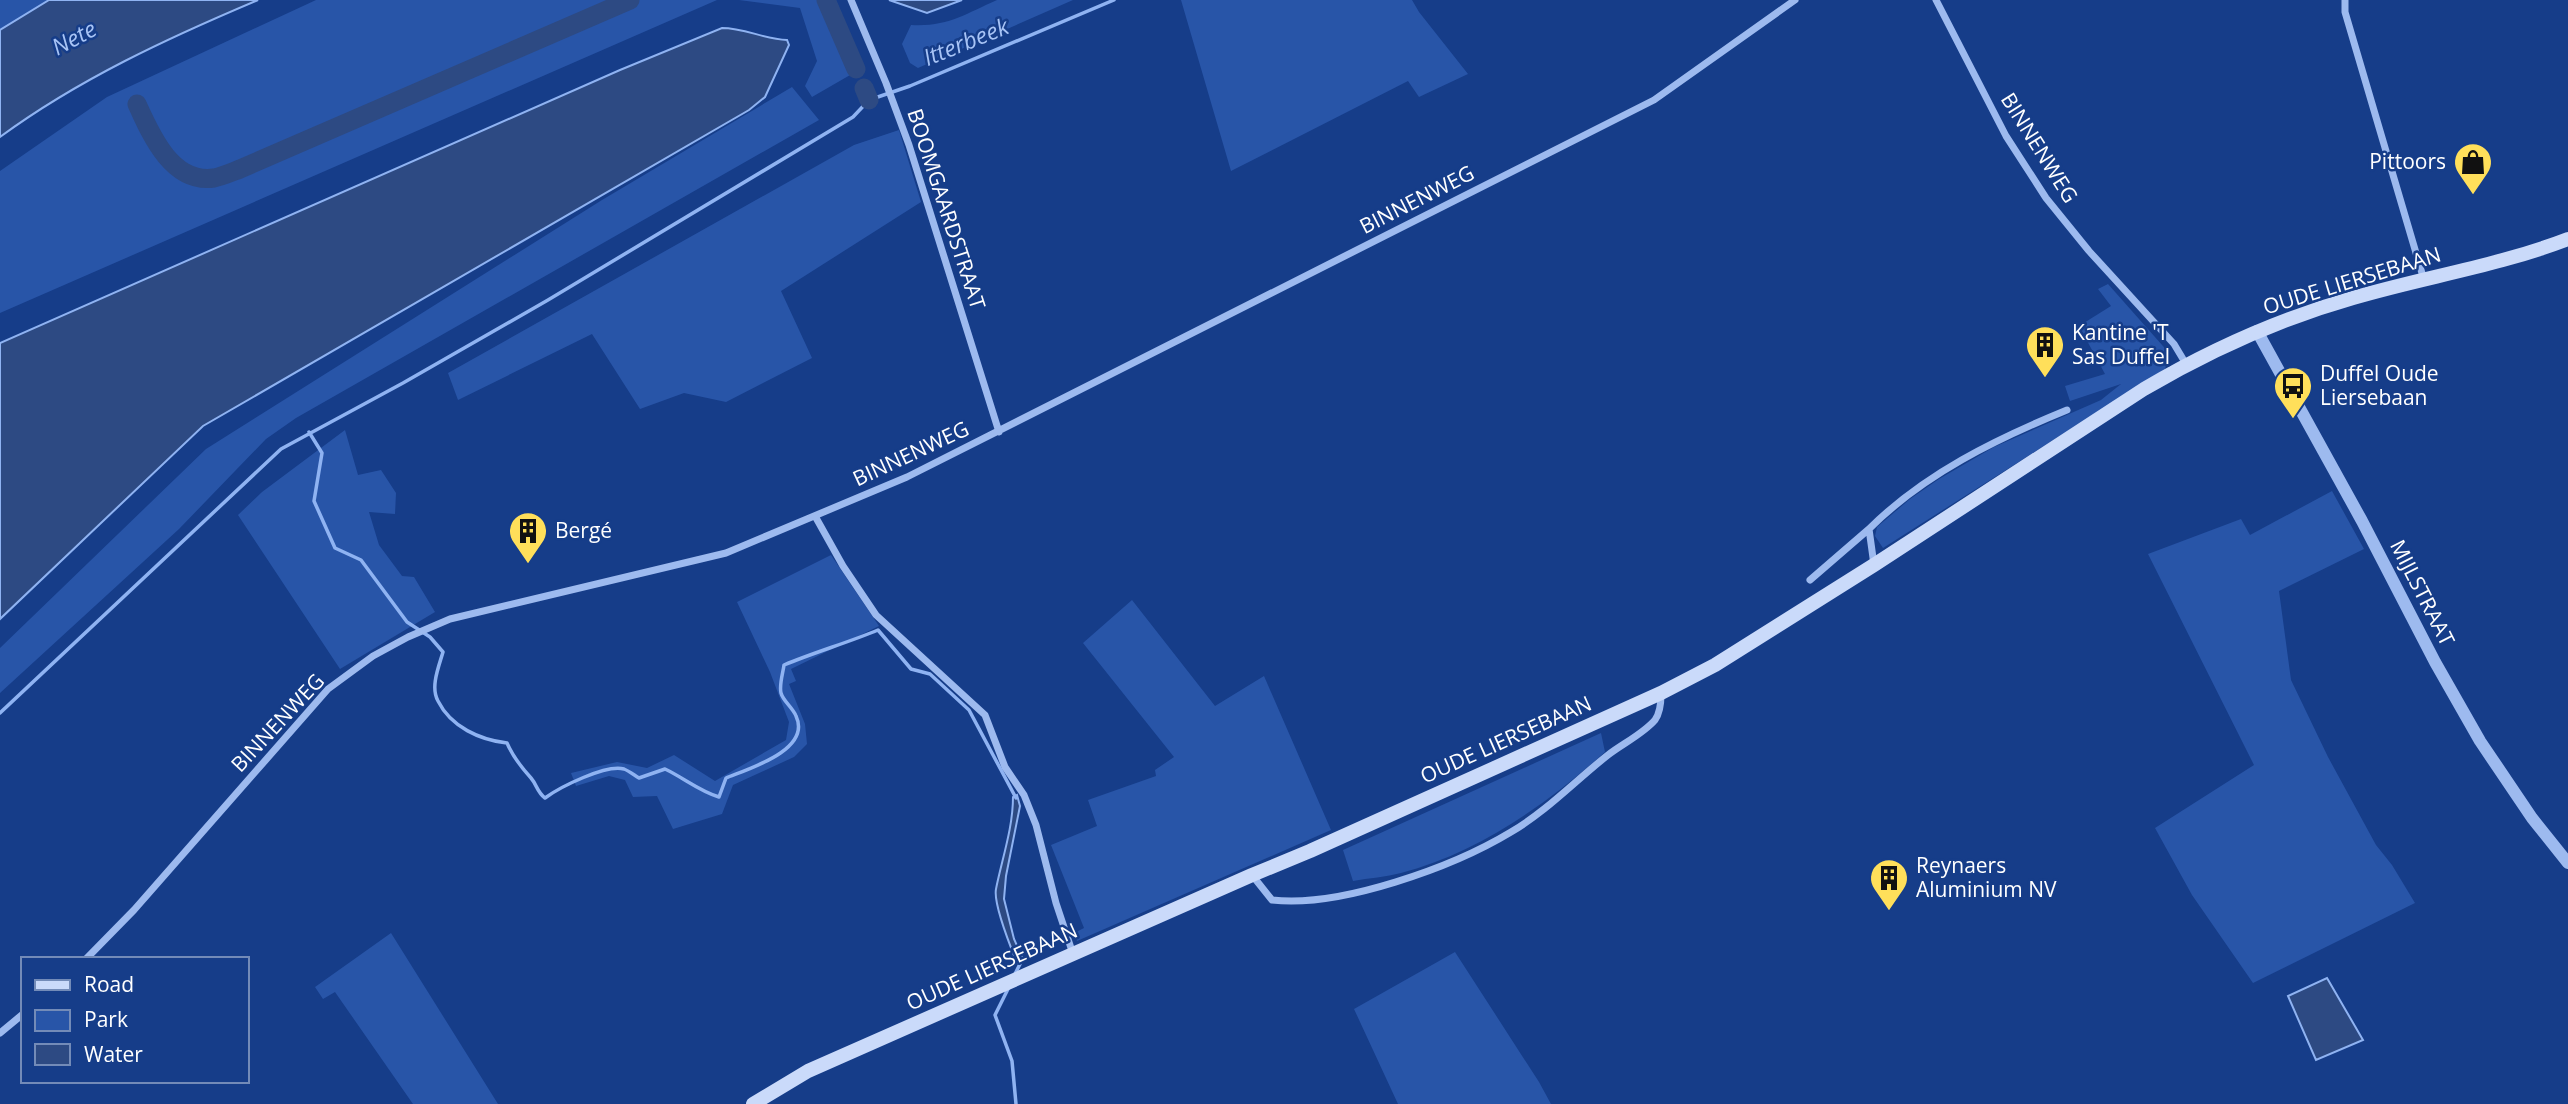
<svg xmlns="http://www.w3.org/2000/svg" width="2568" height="1104" viewBox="0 0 2568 1104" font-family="'Open Sans',sans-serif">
<rect width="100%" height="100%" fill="#163d89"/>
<path fill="#2855a8" d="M 0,0 L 49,0 L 0,30 Z
M 316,0 L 717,0 L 0,313 L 0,171 L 107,97 Z
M 739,0 L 836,0 L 864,67 L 812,97 L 805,86 L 817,61 L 800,8 Z
M 997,0 L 1073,0 L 918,68 L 910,63 L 902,44 L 911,25 C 948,27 965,14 997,0 Z
M 1181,0 L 1412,0 L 1419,12 L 1468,74 L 1419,97 L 1408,81 L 1231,171 Z
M 792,87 L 819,120 L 296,418 L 266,439 L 179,529 L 0,693 L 0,648 L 206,449 L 602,200 Z
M 899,130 L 921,202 L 781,291 L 812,358 L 726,402 L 684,393 L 640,409 L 592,334 L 458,400 L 448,373 L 854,145 Z
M 2108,284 L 2170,354 L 2165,369 L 1883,548 L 1875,536 L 1877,527 L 1910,499 L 1939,479 L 1994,447 L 2101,400 L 2121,384 L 2070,401 L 2065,386 L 2105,374 L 2079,326 L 2111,306 L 2098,289 Z
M 345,430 L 358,475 L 381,470 L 396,493 L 395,514 L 369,512 L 379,545 L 402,576 L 414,577 L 435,612 L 340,669 L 238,515 L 262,492 Z
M 2332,491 L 2364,549 L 2279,591 L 2291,680 L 2328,757 L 2376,845 L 2392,865 L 2415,903 L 2253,983 L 2192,895 L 2155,828 L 2254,765 L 2148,554 L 2241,519 L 2250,535 Z
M 831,555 L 879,626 L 791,669 L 796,681 L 789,684 L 805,724 L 807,744 L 794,757 L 733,785 L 722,814 L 673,829 L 657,796 L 633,797 L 625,780 L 609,776 L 576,786 L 571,773 L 617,762 L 647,768 L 674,755 L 715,781 L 786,740 L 789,722 L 770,672 L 737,602 Z
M 1132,600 L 1215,706 L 1264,676 L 1331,830 L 1077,941 L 1074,933 L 1084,928 L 1051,845 L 1097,826 L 1088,800 L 1156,776 L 1155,770 L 1174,757 L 1083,643 Z
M 1601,733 L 1605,752 C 1547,804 1478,853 1401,873 C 1386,877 1369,878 1353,881 L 1343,850 Z
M 391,933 L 498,1104 L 413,1104 L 335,992 L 323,999 L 315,987 Z
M 1455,952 L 1539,1082 L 1551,1104 L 1398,1104 L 1354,1009 Z"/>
<path fill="#2d4a83" stroke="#8fb3f2" stroke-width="2" d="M 49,0 L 258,0 C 168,38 79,79 0,137 L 0,30 Z
M 889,0 L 962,0 L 927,13 Z
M 722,28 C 744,28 764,39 787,40 L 789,45 L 765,97 L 749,110 L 203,426 L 0,619 L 0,343 L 620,70 Z
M 1017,795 L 1020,806 L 1006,876 L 1004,899 L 1014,939 L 1024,961 L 1017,963 C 1011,948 993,904 996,889 C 1002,859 1013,828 1013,797 Z
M 2327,978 L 2363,1040 L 2316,1060 L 2288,996 Z"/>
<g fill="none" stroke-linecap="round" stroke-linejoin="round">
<path stroke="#8fb3f2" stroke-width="3.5" d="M 309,432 L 322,453 L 314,501 L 335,548 L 361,560 L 407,622 L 430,637 L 443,652 C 439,666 430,687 438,701 C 451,727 480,740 507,743 C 513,757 521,767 531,778 C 537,785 537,792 545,798 C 560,787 606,764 624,769 C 629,771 634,775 639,778 L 665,769 C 684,778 699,791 719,797 L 726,778 C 748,769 812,750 796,716 C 793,708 783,701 781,693 C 779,685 783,673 784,665 C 815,652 847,643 878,630 L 911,669 L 930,674 L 969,710 L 1016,798
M 0,713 L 281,449 L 403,383 L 548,300 L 853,117 L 869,100 L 910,86 L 1114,0
M 1015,974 L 1021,962 L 1020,958
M 1009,987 L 995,1015 L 1012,1061 L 1016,1104"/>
<path stroke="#2d4a83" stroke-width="19" d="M 826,0 L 856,69
M 864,88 L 869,100
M 137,104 C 151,135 172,184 214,178 C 223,176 232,172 240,169 L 630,0"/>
<path stroke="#9dbaef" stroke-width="7" d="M 851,0 L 886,83 L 909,145 L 999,432
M 1936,0 L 2006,136 L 2046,198 L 2089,251 L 2174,344 L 2186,364
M 2345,0 L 2345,12 L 2424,280
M 815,516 L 843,566 L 876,615 L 985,715 L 1005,767 L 1024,795 L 1036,825 L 1056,903 L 1073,954
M 1874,565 L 1869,529 C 1924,474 1996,439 2067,410
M 1810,580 L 1869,529
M 1252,875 L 1272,900 C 1340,908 1453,867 1511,832 C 1547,811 1576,780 1608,755 C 1622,744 1643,734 1655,720 C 1660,713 1661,703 1661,694
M 86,959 L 134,910 L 328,689 L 373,656 L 408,637 L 450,619 L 726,553 L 907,477 L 1654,100 L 1795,0
M 0,1033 L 23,1014"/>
<path stroke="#9dbaef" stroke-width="12" d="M 2257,331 L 2362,521 L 2435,662 L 2480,741 L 2532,818 L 2568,863"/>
<path stroke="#cadafa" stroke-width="14" d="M 753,1104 L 808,1071 L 1252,875 L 1310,851 L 1661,693 L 1715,665 L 1874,565 L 2144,389 C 2210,350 2279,319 2353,298 C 2424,277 2498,266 2568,239"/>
</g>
<defs>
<symbol id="shop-pin" viewBox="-11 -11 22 30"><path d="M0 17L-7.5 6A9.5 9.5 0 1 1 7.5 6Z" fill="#ffdf5a" stroke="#163d89"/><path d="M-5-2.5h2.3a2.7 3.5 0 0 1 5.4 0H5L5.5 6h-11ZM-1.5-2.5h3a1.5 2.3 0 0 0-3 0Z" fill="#111"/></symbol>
<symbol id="building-pin" viewBox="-11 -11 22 30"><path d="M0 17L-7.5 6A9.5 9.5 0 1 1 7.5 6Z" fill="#ffdf5a" stroke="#163d89"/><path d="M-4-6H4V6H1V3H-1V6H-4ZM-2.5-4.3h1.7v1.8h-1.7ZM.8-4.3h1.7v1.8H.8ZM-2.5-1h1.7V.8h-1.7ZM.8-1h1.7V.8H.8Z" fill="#111"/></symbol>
<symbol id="bus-pin" viewBox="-11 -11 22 30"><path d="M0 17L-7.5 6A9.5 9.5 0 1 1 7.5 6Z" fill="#ffdf5a" stroke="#163d89"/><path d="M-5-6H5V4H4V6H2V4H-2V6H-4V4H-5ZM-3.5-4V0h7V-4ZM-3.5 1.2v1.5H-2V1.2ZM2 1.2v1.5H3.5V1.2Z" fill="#111"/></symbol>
</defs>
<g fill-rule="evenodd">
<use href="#shop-pin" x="2451" y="140" width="44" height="60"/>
<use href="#building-pin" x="2023" y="323" width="44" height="60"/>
<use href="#bus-pin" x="2271" y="364" width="44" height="60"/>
<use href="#building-pin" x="506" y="509" width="44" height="60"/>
<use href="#building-pin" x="1867" y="856" width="44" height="60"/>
</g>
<g text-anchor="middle" stroke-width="5" stroke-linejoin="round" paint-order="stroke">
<g font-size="21" fill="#fff" stroke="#163d89">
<text transform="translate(2039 148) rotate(58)" y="7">BINNENWEG</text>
<text transform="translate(1417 200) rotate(-27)" y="7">BINNENWEG</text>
<text transform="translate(946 209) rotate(72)" y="7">BOOMGAARDSTRAAT</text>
<text transform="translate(2352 281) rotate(-17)" y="7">OUDE LIERSEBAAN</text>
<text transform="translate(911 454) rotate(-25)" y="7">BINNENWEG</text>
<text transform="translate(2422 593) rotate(63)" y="7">MIJLSTRAAT</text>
<text transform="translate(278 723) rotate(-47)" y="7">BINNENWEG</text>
<text transform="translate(1506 740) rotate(-24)" y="7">OUDE LIERSEBAAN</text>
<text transform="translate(992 967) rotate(-24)" y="7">OUDE LIERSEBAAN</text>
</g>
<g font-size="21" fill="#fff" stroke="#163d89" text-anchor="start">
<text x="2446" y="169" text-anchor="end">Pittoors</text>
<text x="2072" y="340">Kantine 'T<tspan x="2072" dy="24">Sas Duffel</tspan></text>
<text x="2320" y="381">Duffel Oude<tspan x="2320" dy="24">Liersebaan</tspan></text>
<text x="555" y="538">Bergé</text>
<text x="1916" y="873">Reynaers<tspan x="1916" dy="24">Aluminium NV</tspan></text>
</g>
<g font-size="23" font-style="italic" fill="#a8c4f6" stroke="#163d89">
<text transform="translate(74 38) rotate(-28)" y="8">Nete</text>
<text transform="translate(966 42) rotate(-22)" y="8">Itterbeek</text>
</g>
</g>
<rect x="21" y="957" width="228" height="126" fill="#163d89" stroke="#738bb8" stroke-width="2"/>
<rect x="35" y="980" width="35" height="10" fill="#cadafa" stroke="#738bb8" stroke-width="2"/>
<text x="84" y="992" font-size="21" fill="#ffffff">Road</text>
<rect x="35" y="1010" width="35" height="21" fill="#2855a8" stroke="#738bb8" stroke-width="2"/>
<text x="84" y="1027" font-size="21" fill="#ffffff">Park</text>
<rect x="35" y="1044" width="35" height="21" fill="#2d4a83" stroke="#738bb8" stroke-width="2"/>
<text x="84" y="1062" font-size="21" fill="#ffffff">Water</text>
</svg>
